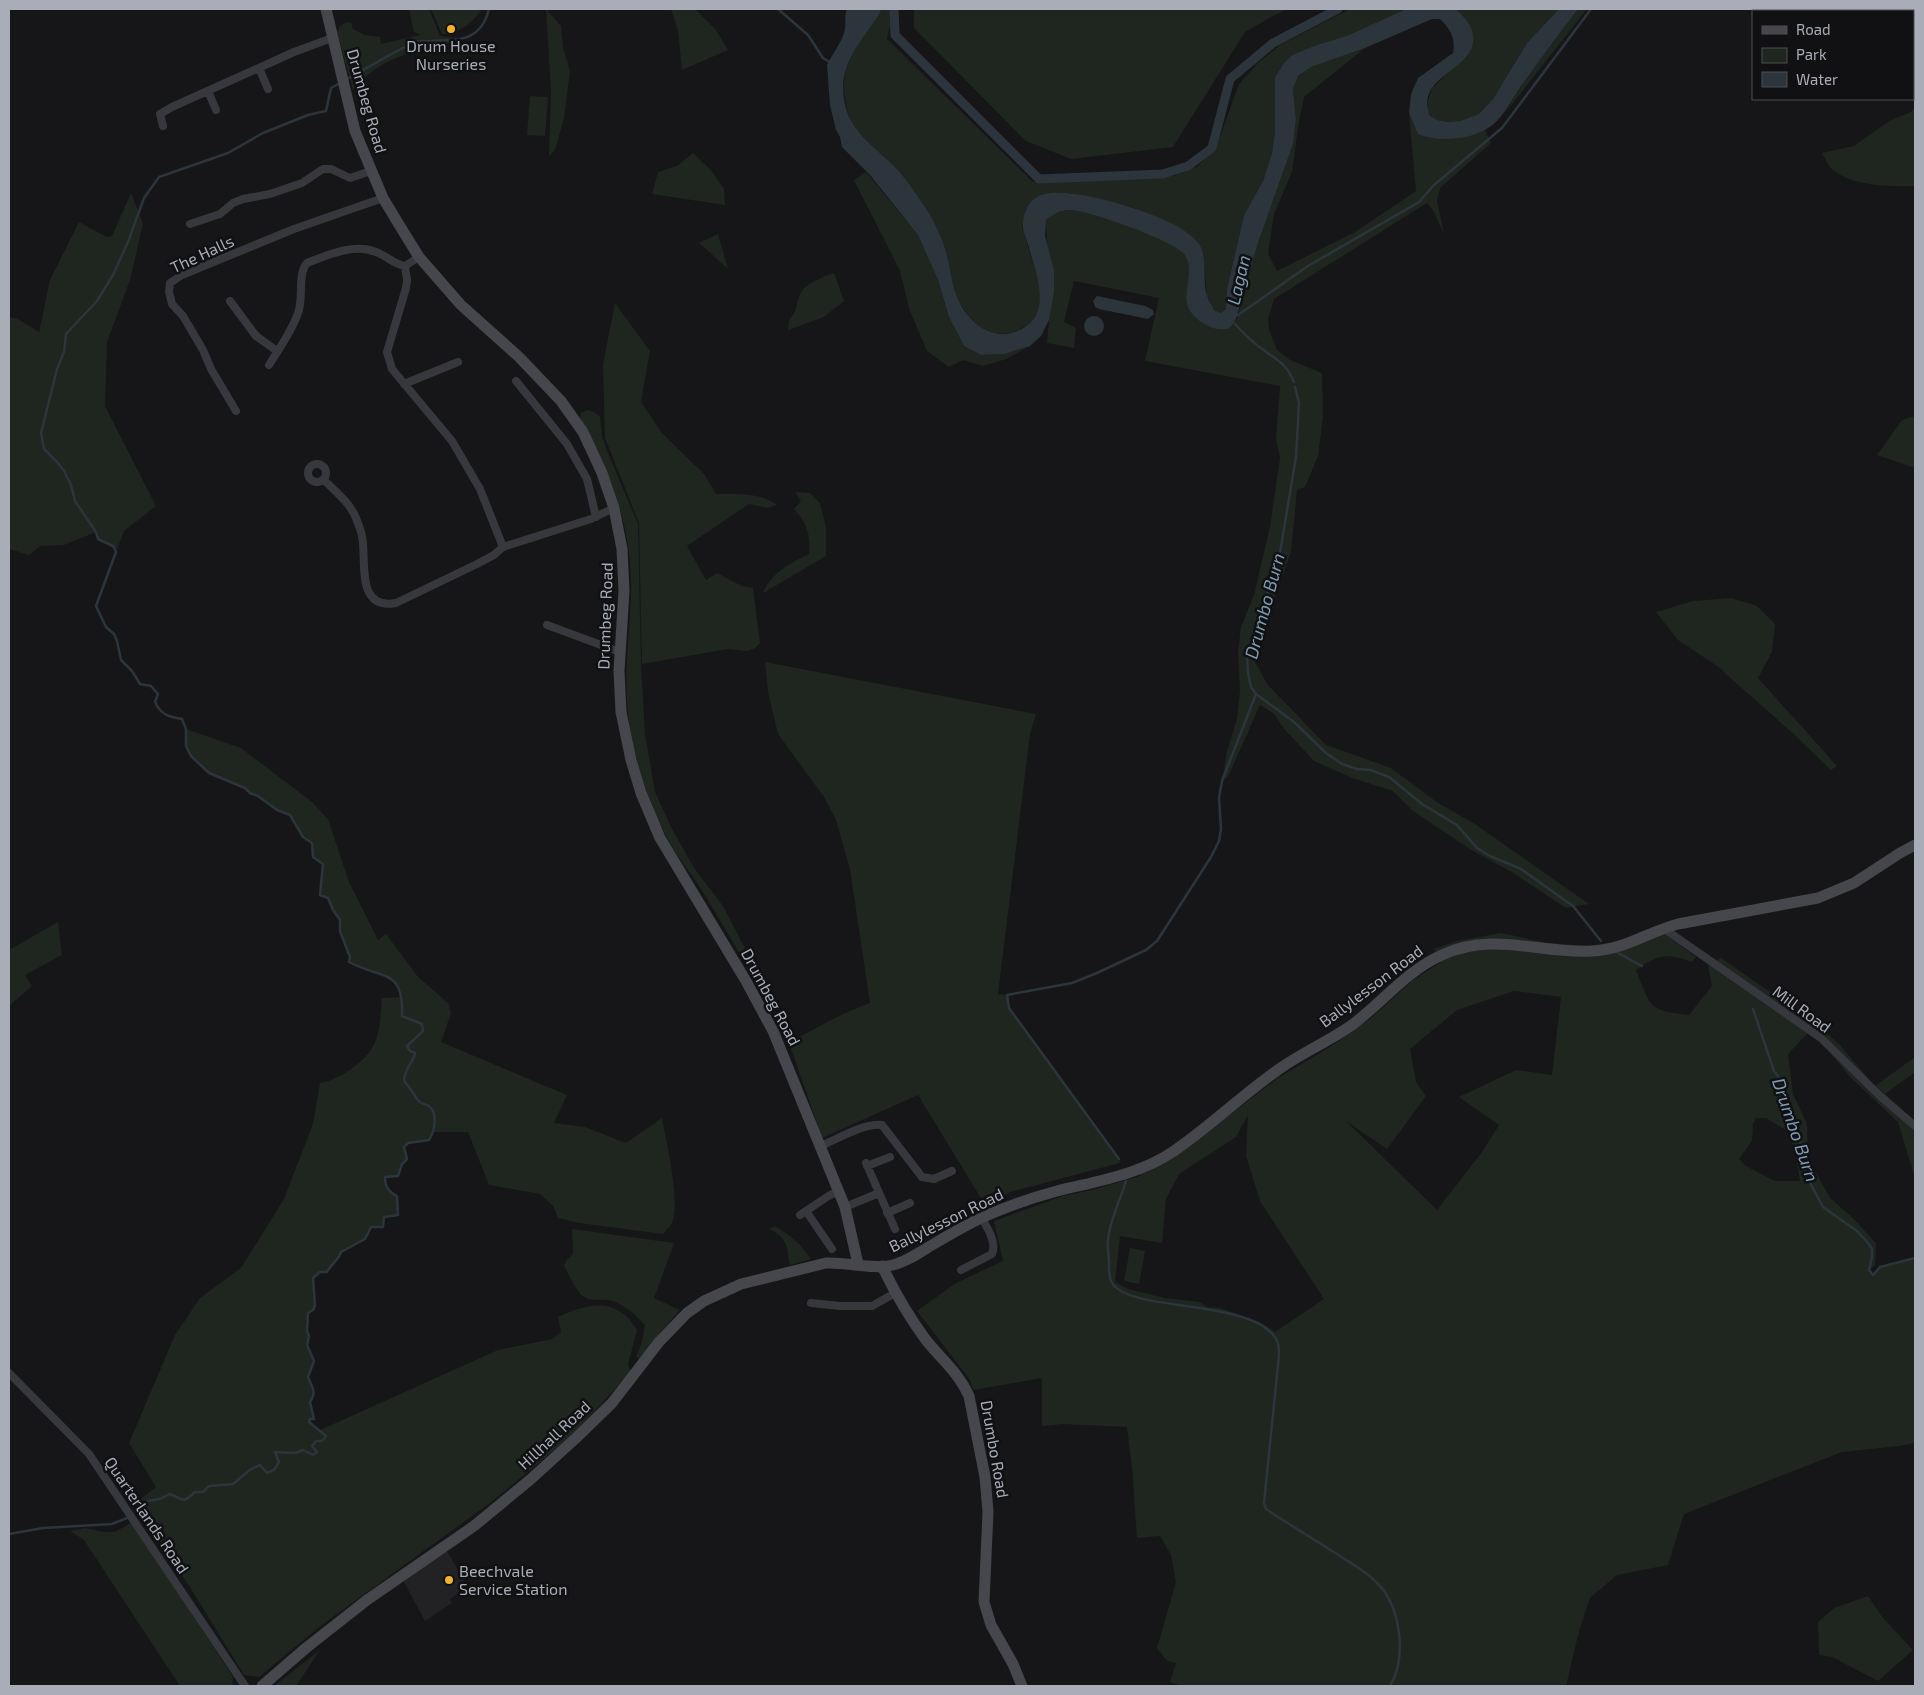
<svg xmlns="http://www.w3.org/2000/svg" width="1924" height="1695" viewBox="0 0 1924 1695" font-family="'Exo 2',sans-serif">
<rect width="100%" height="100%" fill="#161618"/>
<path fill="#222225" d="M 447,1551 L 467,1586 L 450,1599 L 452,1603 L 425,1621 L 403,1580 Z"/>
<path fill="#1e261f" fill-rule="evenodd" d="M 409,9 L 429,9 L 440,36 L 463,39 C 419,53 386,51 353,90 L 337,32 C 341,25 343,22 351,22 L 353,29 L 365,35 L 380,37 L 381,44 L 420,35 L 414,32 Z
M 431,9 L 482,9 C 475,21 456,36 442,34 Z
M 546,9 L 561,26 L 563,48 L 570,71 L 564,118 L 555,150 L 549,156 L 551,92 Z
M 671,9 L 695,9 L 716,30 L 728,50 L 682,70 L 678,30 Z
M 881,9 L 892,9 L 893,13 L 887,39 L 1033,182 L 1156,179 L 1177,175 L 1198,166 L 1216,148 L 1239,84 L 1258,63 L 1280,45 L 1350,9 L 1406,9 L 1349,35 L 1314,46 L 1292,55 L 1284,63 L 1275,77 L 1275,132 L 1272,153 L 1263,181 L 1244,215 L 1227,289 L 1226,309 L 1221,313 L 1214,310 L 1207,295 L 1203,252 L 1131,207 L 1071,193 L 1022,226 L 1039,284 L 1041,297 L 1038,312 L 1030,324 L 1011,333 L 995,334 L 981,329 L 967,314 L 957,298 L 946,253 L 922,202 L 904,177 L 866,142 L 852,124 L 847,109 L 843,88 L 846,69 L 855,49 Z
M 914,9 L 1286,9 L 1245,32 L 1173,147 L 1071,159 L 1026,141 L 914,28 Z
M 1456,9 L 1559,9 L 1527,43 L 1493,99 L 1479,114 L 1460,121 L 1448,122 L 1437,120 L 1429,115 L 1427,103 L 1432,89 L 1448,72 L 1473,35 L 1469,23 Z
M 1578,9 L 1587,9 L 1506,112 L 1518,90 Z
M 1365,48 L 1304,97 L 1299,121 L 1292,172 L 1274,214 L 1268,254 L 1277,271 L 1355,232 L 1416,191 L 1409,113 L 1418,134 L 1458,138 L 1485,130 L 1491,143 L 1440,188 L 1437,201 L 1444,234 L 1434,212 L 1427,203 L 1274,299 L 1268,318 L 1269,330 L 1277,350 L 1290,360 L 1322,373 L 1323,416 L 1318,456 L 1305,487 L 1297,490 L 1291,552 L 1256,648 L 1254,660 L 1267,684 L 1326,745 L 1391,768 L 1438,803 L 1475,824 L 1589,904 L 1566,908 L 1513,873 L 1470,849 L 1413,811 L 1393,791 L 1352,778 L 1314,761 L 1285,730 L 1273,713 L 1260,705 L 1228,777 L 1222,781 L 1227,751 L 1237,719 L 1240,691 L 1238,652 L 1241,627 L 1254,595 L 1270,527 L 1280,458 L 1276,439 L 1280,386 L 1145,361 L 1159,298 L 1074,281 L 1064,322 L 1076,328 L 1074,348 L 1047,343 L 1049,320 L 1046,220 C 1053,214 1061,210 1070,210 C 1090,211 1171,239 1184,254 C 1194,267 1188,292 1188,307 L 1230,327 L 1237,319 L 1258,243 L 1293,144 L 1296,120 L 1293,89 L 1298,76 L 1311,67 Z
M 530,96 L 548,97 L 545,136 L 527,135 Z
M 1915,106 L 1915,186 C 1891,187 1847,186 1830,167 C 1827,164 1825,158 1822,153 L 1854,146 L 1889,121 L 1911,112 Z
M 693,153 L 711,170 L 724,189 L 725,205 L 652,194 L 658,172 L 677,166 Z
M 866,172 L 918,235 L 938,280 L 949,317 L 964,346 L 981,355 L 1004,354 L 1030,346 L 1006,359 L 983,366 L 963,360 L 949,367 L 927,351 L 910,311 L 900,271 L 854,180 Z
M 131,193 L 143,223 L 130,280 L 107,342 L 105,406 L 156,506 L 124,531 L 116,552 L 113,546 L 98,539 L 96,532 L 64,545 L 40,546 L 29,555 L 9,549 L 9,317 L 18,319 L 39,332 L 50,280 L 79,222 L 107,237 L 112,236 Z
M 718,234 L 728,269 L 699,243 Z
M 834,273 L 844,301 L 824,317 L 788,330 L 789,320 C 799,310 795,301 802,291 C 807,283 825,276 834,273 Z
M 615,303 L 650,351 L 641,402 L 661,432 L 704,474 L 716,494 C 736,494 760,492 777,505 L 767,508 L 749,504 L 687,546 L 706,580 L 717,573 L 742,586 L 753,588 L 760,643 L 755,648 L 748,651 L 728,649 L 642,664 L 639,523 L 605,438 L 603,364 Z
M 587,410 L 594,412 L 600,417 L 602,436 L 608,453 L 638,524 L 641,665 L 645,734 L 655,792 L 671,827 L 694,868 L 723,906 L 750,958 L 776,1018 C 754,977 730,937 706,897 C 697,882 686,868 676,853 C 654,817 639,776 631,734 C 622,687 629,641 631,594 C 633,531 612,474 580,419 L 581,413 Z
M 1915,416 L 1915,468 L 1877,455 L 1902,420 Z
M 795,492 L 810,493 L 820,503 L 826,527 L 826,556 L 763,593 C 772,572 789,564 809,554 C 811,536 807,523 794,509 L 801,501 Z
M 1731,598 L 1757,606 L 1775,624 L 1772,652 L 1758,678 L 1837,766 L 1831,770 L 1799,739 L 1717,666 L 1678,640 L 1656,612 L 1693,601 Z
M 765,662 L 1036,714 L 1030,734 L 998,994 L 1007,995 L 1009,1008 L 1119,1159 L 1120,1163 L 1010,1192 L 985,1205 L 918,1095 L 822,1138 L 789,1043 C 816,1028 842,1013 870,1003 L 850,869 L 836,820 L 824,797 L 778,734 L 768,692 Z
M 186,729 L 241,748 L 312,802 L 328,819 L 349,882 L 378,940 L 386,934 L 418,977 L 448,1003 L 451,1013 L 441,1042 L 567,1095 L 554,1123 L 585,1127 L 626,1143 L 662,1118 C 666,1141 682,1206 671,1225 C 669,1228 665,1231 663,1234 L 579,1223 L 558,1218 L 553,1206 L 540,1194 L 489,1185 L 468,1132 L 434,1132 L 429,1140 L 408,1143 L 404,1147 L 407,1159 L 402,1164 L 398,1176 L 385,1178 C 385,1187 389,1192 397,1196 L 398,1215 L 384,1217 L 383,1227 L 371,1227 L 365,1239 L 341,1252 C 338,1261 331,1264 327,1272 L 320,1272 L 313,1278 L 315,1306 L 313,1310 L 308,1313 L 307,1331 L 309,1336 L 307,1345 L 314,1361 L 308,1377 C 312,1388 317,1391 310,1402 L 314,1419 L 310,1420 L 309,1423 L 318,1431 L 498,1350 L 552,1339 L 561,1332 L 558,1317 C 588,1303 617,1296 637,1330 L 628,1365 L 631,1372 L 570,1437 L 490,1503 L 319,1627 L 259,1677 L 244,1675 L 188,1584 L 134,1504 L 156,1487 L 129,1443 L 175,1335 L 200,1298 L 241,1268 L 284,1199 L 313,1124 L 320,1083 C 331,1081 338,1077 348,1071 C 380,1050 379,1034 382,998 L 403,997 C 401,993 400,987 396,983 C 390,975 361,968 349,962 L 350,957 L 340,931 L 340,919 L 333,910 L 328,898 L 320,895 L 323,864 L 313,857 L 312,843 L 303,837 L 290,815 L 277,810 L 258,796 L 250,793 L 245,787 L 209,773 L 191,756 L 186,746 Z
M 58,922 L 62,955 L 25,975 L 32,986 L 9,1006 L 9,950 Z
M 1647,929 L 1665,934 L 1696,957 L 1692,962 C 1665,953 1660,954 1636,970 C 1651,1007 1647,1010 1689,1015 L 1712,986 L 1708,965 L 1721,958 L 1816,1024 L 1839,1044 L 1875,1086 L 1915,1057 L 1915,1072 L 1885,1094 L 1915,1122 L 1915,1171 L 1914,1175 L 1898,1122 L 1850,1077 L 1821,1042 L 1808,1033 L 1788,1054 L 1793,1094 L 1807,1124 L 1808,1158 L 1830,1198 L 1853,1218 L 1876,1243 L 1875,1265 L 1869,1270 L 1871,1274 L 1873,1274 L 1880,1267 L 1915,1258 L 1915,1443 L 1899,1446 L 1842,1452 L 1684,1514 L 1668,1565 L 1617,1575 L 1590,1598 L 1579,1631 L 1566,1686 L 1182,1686 L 1170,1682 L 1176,1663 L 1167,1661 L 1157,1648 L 1176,1582 L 1171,1555 L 1160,1536 L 1137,1538 L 1132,1468 L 1127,1427 L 1063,1424 L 1042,1426 L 1042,1378 L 973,1390 L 970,1380 L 917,1311 L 956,1283 L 1003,1261 L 994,1221 L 1063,1196 L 1092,1190 L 1137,1177 L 1169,1161 L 1278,1078 L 1330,1047 L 1371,1018 L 1412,981 L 1441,962 L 1434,949 L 1457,941 L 1501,933 L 1548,943 L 1589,946 L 1625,940 ZM 1514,991 L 1561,997 L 1552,1075 L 1516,1070 L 1459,1097 L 1499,1125 L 1482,1152 L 1437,1210 L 1346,1121 L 1387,1149 L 1426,1096 L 1416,1082 L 1410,1049 L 1457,1010 ZM 1248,1115 L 1246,1156 L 1260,1201 L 1324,1299 L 1275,1332 L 1262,1323 L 1220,1308 L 1207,1307 L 1200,1302 L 1165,1298 L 1128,1289 L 1115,1282 L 1120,1236 L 1162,1243 L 1166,1199 L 1179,1174 L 1236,1137 ZM 1756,1118 L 1766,1118 L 1789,1132 L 1795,1150 L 1800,1181 L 1775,1181 L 1746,1166 L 1739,1159 L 1752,1141 L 1753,1124 Z
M 775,1226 C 791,1236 801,1244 811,1259 L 790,1265 C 786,1244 789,1240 769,1229 Z
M 572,1229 L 674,1243 L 654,1298 L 680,1310 L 657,1336 L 642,1359 L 636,1357 L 642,1342 L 645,1325 C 635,1314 621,1301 606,1300 C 599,1299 593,1301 586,1298 C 576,1293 570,1276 564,1266 L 566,1261 L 573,1254 Z
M 1130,1248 L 1145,1251 L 1139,1284 L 1124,1281 Z
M 132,1522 L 233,1677 L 232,1686 L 180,1686 L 84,1540 L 70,1531 L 85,1528 L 103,1532 L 115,1532 Z
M 1868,1596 L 1883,1618 L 1913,1650 L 1878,1681 L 1832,1657 L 1819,1655 L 1818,1622 L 1834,1608 Z
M 320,1650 L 296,1686 L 274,1686 Z"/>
<path fill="#2c353c" d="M 847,9 L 881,9 C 880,15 875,20 871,26 C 858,44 843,65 843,88 C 844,128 869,142 894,166 C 904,176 913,189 921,201 C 932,216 941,235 946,252 C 952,273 952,294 966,313 C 977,327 992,338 1011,333 C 1057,320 1036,276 1028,244 C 1026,238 1022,230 1023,224 C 1023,216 1027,204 1034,199 C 1057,179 1152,212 1177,226 C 1183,230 1194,237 1199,244 C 1208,257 1202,280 1207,295 C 1208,300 1212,305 1214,310 L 1221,313 L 1226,309 L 1227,289 L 1244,215 L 1263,181 L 1272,153 L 1275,132 L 1275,77 L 1284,63 L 1292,55 L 1314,46 L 1349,35 L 1406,9 L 1456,9 C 1463,16 1472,24 1473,35 C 1478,66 1428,73 1427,103 C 1427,107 1429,111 1429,115 L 1437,120 L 1448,122 L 1460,121 L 1479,114 L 1493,99 L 1527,43 L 1559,9 L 1578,9 C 1559,34 1540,60 1521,86 C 1510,102 1503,120 1485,130 C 1466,140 1437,142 1418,134 L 1409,113 L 1411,94 L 1418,78 L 1453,53 C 1456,38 1450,29 1440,19 L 1432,19 L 1365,48 L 1311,67 L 1298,76 L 1293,89 L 1296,120 L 1293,144 L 1258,243 L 1236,319 C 1234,322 1232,326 1229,328 C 1216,334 1193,320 1188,307 C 1182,291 1196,270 1184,254 C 1172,240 1090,211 1070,210 C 1061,210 1053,214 1046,220 L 1045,236 L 1054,271 L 1054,292 L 1049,320 L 1041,336 L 1030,346 L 1004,354 L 981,355 L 964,346 L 949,317 L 938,280 L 918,235 L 870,175 L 842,147 L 840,137 L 836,130 L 830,105 L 827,65 C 832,54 843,41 845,29 C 846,22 844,16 847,9 Z
M 1097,296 L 1145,306 L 1153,310 L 1154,314 L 1148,319 L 1099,309 L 1095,307 L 1093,301 Z
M1084 326a10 10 0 1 1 20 0a10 10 0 1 1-20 0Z"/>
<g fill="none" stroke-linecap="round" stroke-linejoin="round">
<path stroke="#2c353c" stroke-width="2.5" d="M 778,9 L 808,35 L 823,58 L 831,63
M 347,79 C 370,67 392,52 416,42 C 421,40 426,42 431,41 C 460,40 481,41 489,9
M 1234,315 L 1238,315 L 1308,266 L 1419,202 L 1434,185 L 1502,128 L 1591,9
M 1232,321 C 1242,332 1253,343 1265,351 C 1280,362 1286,364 1294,382
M 1295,387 L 1299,403 L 1296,457 L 1279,559 L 1247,656 L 1248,673 L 1251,687 L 1256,694 L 1294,722 L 1326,753 L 1342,764 L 1357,769 L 1371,770 L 1389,777 L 1422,804 L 1457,825 L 1477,848 L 1490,856 L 1521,869 L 1573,906 L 1601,941
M 1618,953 L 1642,966
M 1753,1009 L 1774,1071 L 1783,1083 L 1786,1113 L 1796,1123 L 1800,1141 L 1801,1160 L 1808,1179 L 1823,1207 L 1857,1231 L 1868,1243 L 1872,1249 L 1872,1257 L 1869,1270 L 1873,1275 L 1880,1267 L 1915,1258
M 1119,1159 L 1009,1008 L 1007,995 L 1072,983 L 1097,973 L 1146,950 L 1157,941 L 1211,857 L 1219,841 L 1221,829 L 1219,798 L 1222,781 L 1256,694
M 1126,1181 C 1121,1198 1109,1222 1108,1240 C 1107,1247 1109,1255 1109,1263 C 1109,1269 1109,1276 1111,1281 C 1125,1313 1246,1298 1274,1336 C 1279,1342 1279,1348 1279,1355 L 1264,1503 L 1266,1509 C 1290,1525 1315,1540 1340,1556 C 1352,1564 1367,1572 1377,1583 C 1401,1606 1407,1658 1390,1686
M 136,1511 L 148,1501 L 160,1499 L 170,1494 L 183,1500 L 188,1498 L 195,1492 L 203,1492 L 209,1486 L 233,1484 L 251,1469 L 260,1465 L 267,1473 L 274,1470 L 279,1462 L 275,1452 L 296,1453 L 303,1450 L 313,1455 L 317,1452 L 312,1446 L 316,1441 L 322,1441 L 326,1436 L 309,1422 L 310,1419 L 314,1419 L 310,1402 C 317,1391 312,1388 308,1377 L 314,1361 L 307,1345 L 309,1336 L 307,1331 L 308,1313 L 313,1310 L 315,1306 L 313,1278 L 320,1272 L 327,1272 C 331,1264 338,1261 341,1252 L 365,1239 L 371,1227 L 383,1227 L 384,1217 L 398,1215 L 397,1196 C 389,1192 385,1187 385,1177 L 398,1176 L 402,1164 L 407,1159 L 404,1147 L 408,1143 L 429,1140 C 435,1131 438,1113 429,1106 C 426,1104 420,1104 418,1100 C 413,1094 410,1087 404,1081 C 404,1069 413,1063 415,1053 L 410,1051 L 407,1046 L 423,1031 L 422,1024 L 402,1016 C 404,968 383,980 349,962 L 350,957 L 340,931 L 340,920 L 333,910 L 328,898 L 320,895 L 323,864 L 313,857 L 312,843 L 303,837 L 290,815 L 277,810 L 258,796 L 250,793 L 245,788 L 209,773 L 191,756 L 186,746 L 186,729 L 182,719 C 169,717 161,715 155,702 L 158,694 L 151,686 L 140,684 L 132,671 L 121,660 L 117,641 L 114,634 L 106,627 L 96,606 L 116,552 L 113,546 L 98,539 L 96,532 L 75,501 L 71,485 L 64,471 L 58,463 L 44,449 L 41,433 L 57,369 L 64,352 L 66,334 L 97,301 L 113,275 L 128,242 L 144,198 L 159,177 L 228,153 L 263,133 L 308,115 L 326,111 L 331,88 L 340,83
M 9,1534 L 43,1528 L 112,1524 L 127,1518"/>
<path stroke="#2c353c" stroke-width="9" d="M 894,9 L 895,35 L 1039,179 L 1163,174 L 1188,166 L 1212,148 L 1230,79 L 1273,43 L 1338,9"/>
<path stroke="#37383d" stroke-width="8" d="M 259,68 L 268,89
M 208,91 L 216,110
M 163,126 L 160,114 L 172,107 L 294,52 L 332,38
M 190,224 L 220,214 L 233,203 L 243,199 L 270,194 L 302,183 L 323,169 L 331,169 L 350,178 L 371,171
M 405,266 L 407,280 L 406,288 L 387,352 L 392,369 L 452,441 L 480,489 L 503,547
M 230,301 L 256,336 L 277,351
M 269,365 C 279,349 292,331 298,313 C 304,299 297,274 307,263 C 328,255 353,243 376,252 C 387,256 393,264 405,266 L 419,257
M 516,381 L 567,444 L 587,479 L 596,517
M 404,384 L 458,362
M 236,411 L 211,369 L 203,350 L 183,316 L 172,304 L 169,292 L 170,283 L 182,275 L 294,229 L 383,198
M308 473a9 9 0 1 1 18 0a9 9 0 1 1-18 0Z
M 324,480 C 335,491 350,503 356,518 C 358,524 361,530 362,536 C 367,560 355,611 396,603 L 477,564 L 494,555 L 503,547 L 591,519 L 614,508
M 547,625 L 620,652
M 1663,928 L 1821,1038 L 1880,1096 L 1915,1126
M 821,1146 C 837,1139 866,1122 882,1125 L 922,1177 L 934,1179 L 952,1171
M 866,1163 L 895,1229
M 867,1166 L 890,1157
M 845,1207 L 879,1193
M 806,1211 L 832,1249
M 887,1213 L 910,1203
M 800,1215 L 830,1195 L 839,1191
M 961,1270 L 992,1254 C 997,1242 987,1228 982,1218
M 811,1303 L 840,1306 L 872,1306 L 895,1293
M 9,1373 L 89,1454 L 245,1686"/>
<path stroke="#45474d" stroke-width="11" d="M 326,9 L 355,131 L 383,198 L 398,223 L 419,257 L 461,305 L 519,357 L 561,401 L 583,432 L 602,473 L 614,508 L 622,549 L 624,591 L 619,671 L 621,712 L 631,760 L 641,793 L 660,838 L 746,981 L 773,1031 L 845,1207 L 858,1264
M 882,1266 C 895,1293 909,1317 926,1340 C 941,1359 959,1373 969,1396 L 985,1477 L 988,1512 L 984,1602 L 991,1625 L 1013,1664 L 1022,1686
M 262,1686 L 306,1648 L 367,1600 L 474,1526 L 531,1479 L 576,1438 L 612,1403 L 659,1342 L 687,1313 L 704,1301 L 741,1284 L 826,1263 C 847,1262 873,1270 893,1265 C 905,1262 916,1255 927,1248 C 944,1238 962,1227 981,1218 C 1005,1207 1031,1198 1057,1191 C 1097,1181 1139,1175 1174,1151 C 1209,1127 1240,1097 1275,1072 C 1299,1054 1328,1042 1352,1025 C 1383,1002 1406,971 1442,955 C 1493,931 1539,954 1592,951 C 1623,950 1648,932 1678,924 L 1818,898 L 1854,883 L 1900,853 L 1915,845"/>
</g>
<g fill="#f2b134" stroke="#111113" stroke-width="2">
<circle cx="451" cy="29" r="5"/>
<circle cx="449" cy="1580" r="5"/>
</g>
<g text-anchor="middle" stroke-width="5" stroke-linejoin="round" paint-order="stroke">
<g font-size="16" fill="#a8adb8" stroke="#111113">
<text x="451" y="52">Drum House<tspan x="451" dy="18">Nurseries</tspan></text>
<text x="459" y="1577" text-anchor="start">Beechvale<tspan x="459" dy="18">Service Station</tspan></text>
</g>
<g font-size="16" fill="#a8adb8" stroke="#111113">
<text transform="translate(367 101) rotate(74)" y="6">Drumbeg Road</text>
<text transform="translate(202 254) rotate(-25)" y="6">The Halls</text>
<text transform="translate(605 616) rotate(-88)" y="6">Drumbeg Road</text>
<text transform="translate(1371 986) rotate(-37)" y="6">Ballylesson Road</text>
<text transform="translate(771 997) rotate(62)" y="6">Drumbeg Road</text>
<text transform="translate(1802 1009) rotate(36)" y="6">Mill Road</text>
<text transform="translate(946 1220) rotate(-26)" y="6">Ballylesson Road</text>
<text transform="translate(554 1435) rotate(-43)" y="6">Hillhall Road</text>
<text transform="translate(995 1449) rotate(80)" y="6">Drumbo Road</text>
<text transform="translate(147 1515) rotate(56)" y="6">Quarterlands Road</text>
</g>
<g font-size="18" font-style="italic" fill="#7f9bb3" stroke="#111113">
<text transform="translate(1239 280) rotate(-77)" y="6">Lagan</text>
<text transform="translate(1265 606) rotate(-75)" y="6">Drumbo Burn</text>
<text transform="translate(1795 1130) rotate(71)" y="6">Drumbo Burn</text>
</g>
</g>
<rect width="1924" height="1695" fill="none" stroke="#a8adb8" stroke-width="20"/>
<rect x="1752" y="10" width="162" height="90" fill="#111113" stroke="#4d4f55"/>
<rect x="1762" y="26" width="25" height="8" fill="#45474d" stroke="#4d4f55"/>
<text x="1796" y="35" font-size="15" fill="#a8adb8">Road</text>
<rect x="1762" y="48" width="25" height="15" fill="#1e261f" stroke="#4d4f55"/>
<text x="1796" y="60" font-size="15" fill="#a8adb8">Park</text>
<rect x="1762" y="72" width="25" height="15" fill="#2c353c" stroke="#4d4f55"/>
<text x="1796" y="85" font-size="15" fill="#a8adb8">Water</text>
</svg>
